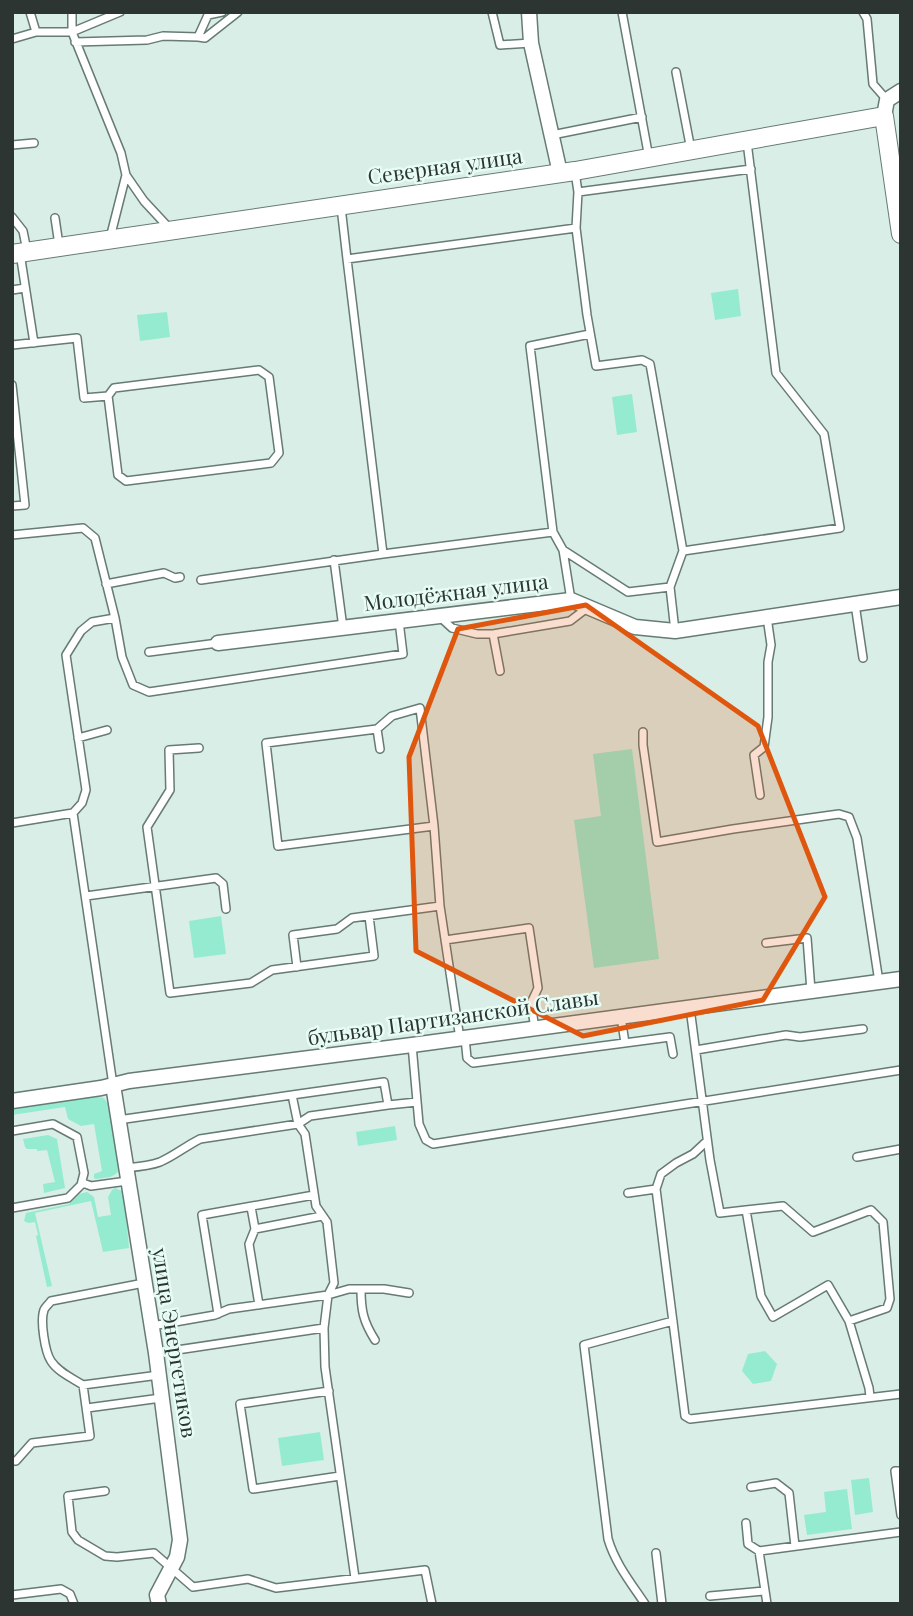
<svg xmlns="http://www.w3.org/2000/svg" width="913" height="1616" viewBox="0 0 913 1616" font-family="'Playfair Display',serif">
<rect width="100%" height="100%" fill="#d9eee7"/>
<path fill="#95ebd0" d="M 738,289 L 741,316 L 715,320 L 711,293 Z
M 167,312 L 170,337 L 140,341 L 137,315 Z
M 632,394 L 637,432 L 617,435 L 612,397 Z
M 632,749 L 659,959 L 594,968 L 574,820 L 601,816 L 593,754 Z
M 221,916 L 226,954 L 194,958 L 189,921 Z
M 93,1096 L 104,1098 L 110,1107 L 120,1168 C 115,1179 106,1177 96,1179 L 94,1178 L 94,1174 L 102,1171 L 94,1124 L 81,1126 L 68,1119 L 65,1107 L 12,1115 L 12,1108 Z
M 395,1126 L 397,1140 L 358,1146 L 356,1132 Z
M 48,1135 L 57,1139 L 65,1188 L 44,1193 L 43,1184 L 55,1182 L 47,1150 L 37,1151 L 37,1149 L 27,1149 L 25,1147 L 23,1139 Z
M 115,1188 L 122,1191 L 124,1194 L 129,1248 L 103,1252 L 91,1201 L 35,1213 L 52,1286 L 47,1287 L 36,1236 L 38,1235 L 35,1222 L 28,1223 L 24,1221 L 26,1213 L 69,1204 L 79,1194 L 87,1192 L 94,1197 L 98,1217 L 111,1215 L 108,1197 L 112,1190 Z
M 765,1351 L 777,1364 L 771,1381 L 753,1384 L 742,1371 L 748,1354 Z
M 320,1432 L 324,1460 L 282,1466 L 278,1438 Z
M 869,1478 L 873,1512 L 855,1515 L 851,1480 Z
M 847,1489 L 852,1529 L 807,1535 L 804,1515 L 826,1512 L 824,1492 Z"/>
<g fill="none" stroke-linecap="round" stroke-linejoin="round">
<defs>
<path id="service" d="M 30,12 L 36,32
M 72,12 L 72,32 L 120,12
M 492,12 L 500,45 L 531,43
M 622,12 L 649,158
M 863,12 L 867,19 L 873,84 L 887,100
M 198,37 L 205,38 L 238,12
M 12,39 L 36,32 L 72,32 L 121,153 L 126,175 L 110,238
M 75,42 L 147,40 L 163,36 L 198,37 L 208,15 L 222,12
M 676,72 L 691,150
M 552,135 L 642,117
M 12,145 L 34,143
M 575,172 L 578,192 L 576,228 L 587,315 L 596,366 L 642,360 L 650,364 L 683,551
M 126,175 L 144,201 L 170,229
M 578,192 L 751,169
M 341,207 L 347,259
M 12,217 L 23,231 L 27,251
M 55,218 L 59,245
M 20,253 L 34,343
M 12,290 L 25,288
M 12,345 L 77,338 L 84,398 L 108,396 L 114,388 L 259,370 L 269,377 L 279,453 L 271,463 L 126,481 L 118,475 L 108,396
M 12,385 L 25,505 L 12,506
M 12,535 L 83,528 L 95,538 L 115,618 L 122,657 L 133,685 L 149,692 L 403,654 L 399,621
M 563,550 L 628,592 L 670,587
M 383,554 L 553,532
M 334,560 L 343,628
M 201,580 L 383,554 L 347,259 L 576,228
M 106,584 L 164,573 L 175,578 L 180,577
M 571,600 L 563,550 L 553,532 L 530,346 L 590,334
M 855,604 L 863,658
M 440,617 L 452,628 L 477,634 L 493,634 L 570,621 L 587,608
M 675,631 L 670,587 L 683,551 L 840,528 L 824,434 L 776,373 L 747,142
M 493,634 L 500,671
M 149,652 L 218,643
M 377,729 L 380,749
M 643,732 L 643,745 L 657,842 L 733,829 L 839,814 L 849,817 L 857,838 L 879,982
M 78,738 L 107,730
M 199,748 L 169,750 L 170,790 L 147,827 L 170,993 L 251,983 L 272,970 L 374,956 L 369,916
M 760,795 L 754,755 L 764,747 L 768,717 L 768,662 L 771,645 L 767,617
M 12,823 L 73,813
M 434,826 L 278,846 L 266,743 L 377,729 L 392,716 L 420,708 L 434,826 L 440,906 L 460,1039
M 86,896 L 216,878 L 223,884 L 226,909
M 445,940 L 529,928 L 538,988 L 531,1003 L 535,1029
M 766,943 L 807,938 L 811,991
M 297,967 L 293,935 L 337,929 L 352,918 L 440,906
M 690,1008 L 710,1160 L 720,1213 L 746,1210 L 761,1296 L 773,1317 L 828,1285 L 849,1321 L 869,1388 L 870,1397
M 621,1017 L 625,1043
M 465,1038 L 467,1058 L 473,1063 L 670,1037 L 673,1054
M 412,1045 L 419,1124 L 426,1140 L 433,1144 L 901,1070
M 696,1050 L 786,1035 L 800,1037 L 863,1029
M 113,1085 L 73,813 L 82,803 L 86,790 L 66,655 L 81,631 L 92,622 L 115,618
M 118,1120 L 292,1095
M 12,1131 L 53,1124 L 77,1137 L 84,1173 L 81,1185 L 68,1198 L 12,1208
M 707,1141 L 693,1154 L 676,1163 L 661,1174 L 656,1189 L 685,1416 L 690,1419 L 901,1394
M 857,1157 L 901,1149
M 125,1168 C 136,1167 149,1166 160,1162 C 174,1156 186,1146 200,1139 L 298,1124 L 310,1116 L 388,1105 L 417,1102
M 83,1183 L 91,1186 L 127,1181
M 628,1193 L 656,1189
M 251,1207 L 255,1229
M 746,1210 L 783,1206 L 813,1232 L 871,1210 L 883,1222 L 890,1299 L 887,1308 L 849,1321
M 144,1283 L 51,1301 C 49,1304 45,1307 44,1310 C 40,1321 45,1352 51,1361 C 58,1372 72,1378 83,1385 L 159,1375
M 361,1289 C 361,1310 363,1321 375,1340
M 259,1305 L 249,1244 L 255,1229 L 322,1216
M 218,1314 L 202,1215 L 314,1195
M 152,1326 L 215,1315 L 229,1309 L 328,1295 L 349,1289 L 384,1289 L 409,1293
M 157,1353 L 324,1328
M 329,1391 L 240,1404 L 253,1489 L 340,1476
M 87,1408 L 161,1398
M 12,1461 L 16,1461 L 32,1443 L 90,1436 L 83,1385
M 901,1471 L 895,1471 L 901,1515
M 751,1487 L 776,1483 L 789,1493 L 795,1546
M 105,1491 L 68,1496 L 72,1532 L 78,1540 L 105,1556 L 117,1557 L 154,1553 L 193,1587 L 248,1579 L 276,1588 L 425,1570 L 432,1604
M 746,1523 L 748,1544 L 759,1551
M 656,1553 L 662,1604
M 355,1578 L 325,1367 L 324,1328 L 328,1295 L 334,1283 L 327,1222 L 316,1206 L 305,1134 L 298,1124 L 292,1095 L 384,1082 L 388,1105
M 12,1595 L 61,1589 L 70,1594 L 74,1604
M 710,1596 L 765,1591
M 645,1604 C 631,1583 615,1563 608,1539 L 584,1345 L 673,1321
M 767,1604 L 759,1551 L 901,1532"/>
<path id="minor" d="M 529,12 L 531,43 L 560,173
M 884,116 L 887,100 L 901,91
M 218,643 L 571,600 L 635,627 L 675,631 L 901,597
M 113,1085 L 156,1353 L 180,1540 L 177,1557 L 157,1595 L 159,1604
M 12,1101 L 101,1088 L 129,1081 L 412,1045 L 901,979"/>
<path id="tertiary" d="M 12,254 L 575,171 L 884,116 L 901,234"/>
</defs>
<use href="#service" stroke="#677a74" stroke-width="10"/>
<use href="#minor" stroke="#677a74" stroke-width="17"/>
<use href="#tertiary" stroke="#677a74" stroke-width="20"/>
<use href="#service" stroke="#fff" stroke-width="7"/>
<use href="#minor" stroke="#fff" stroke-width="14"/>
<use href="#tertiary" stroke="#fff" stroke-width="18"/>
</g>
<path fill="#df570e" fill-opacity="0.2" stroke="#df570e" stroke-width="5" stroke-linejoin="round" d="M 586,605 L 758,726 L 825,897 L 763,1000 L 583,1036 L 416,951 L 409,757 L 458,629 Z"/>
<g text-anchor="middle" stroke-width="5" stroke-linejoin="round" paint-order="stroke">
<g font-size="21" fill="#2d3533" stroke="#e6fcf4">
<text transform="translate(445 167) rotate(-8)" y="7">Северная улица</text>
<text transform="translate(456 593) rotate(-7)" y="7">Молодёжная улица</text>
<text transform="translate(453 1018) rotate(-8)" y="7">бульвар Партизанской Славы</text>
<text transform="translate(174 1343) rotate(81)" y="7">улица Энергетиков</text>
</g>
</g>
<rect width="913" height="1616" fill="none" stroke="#2d3533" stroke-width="28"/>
</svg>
